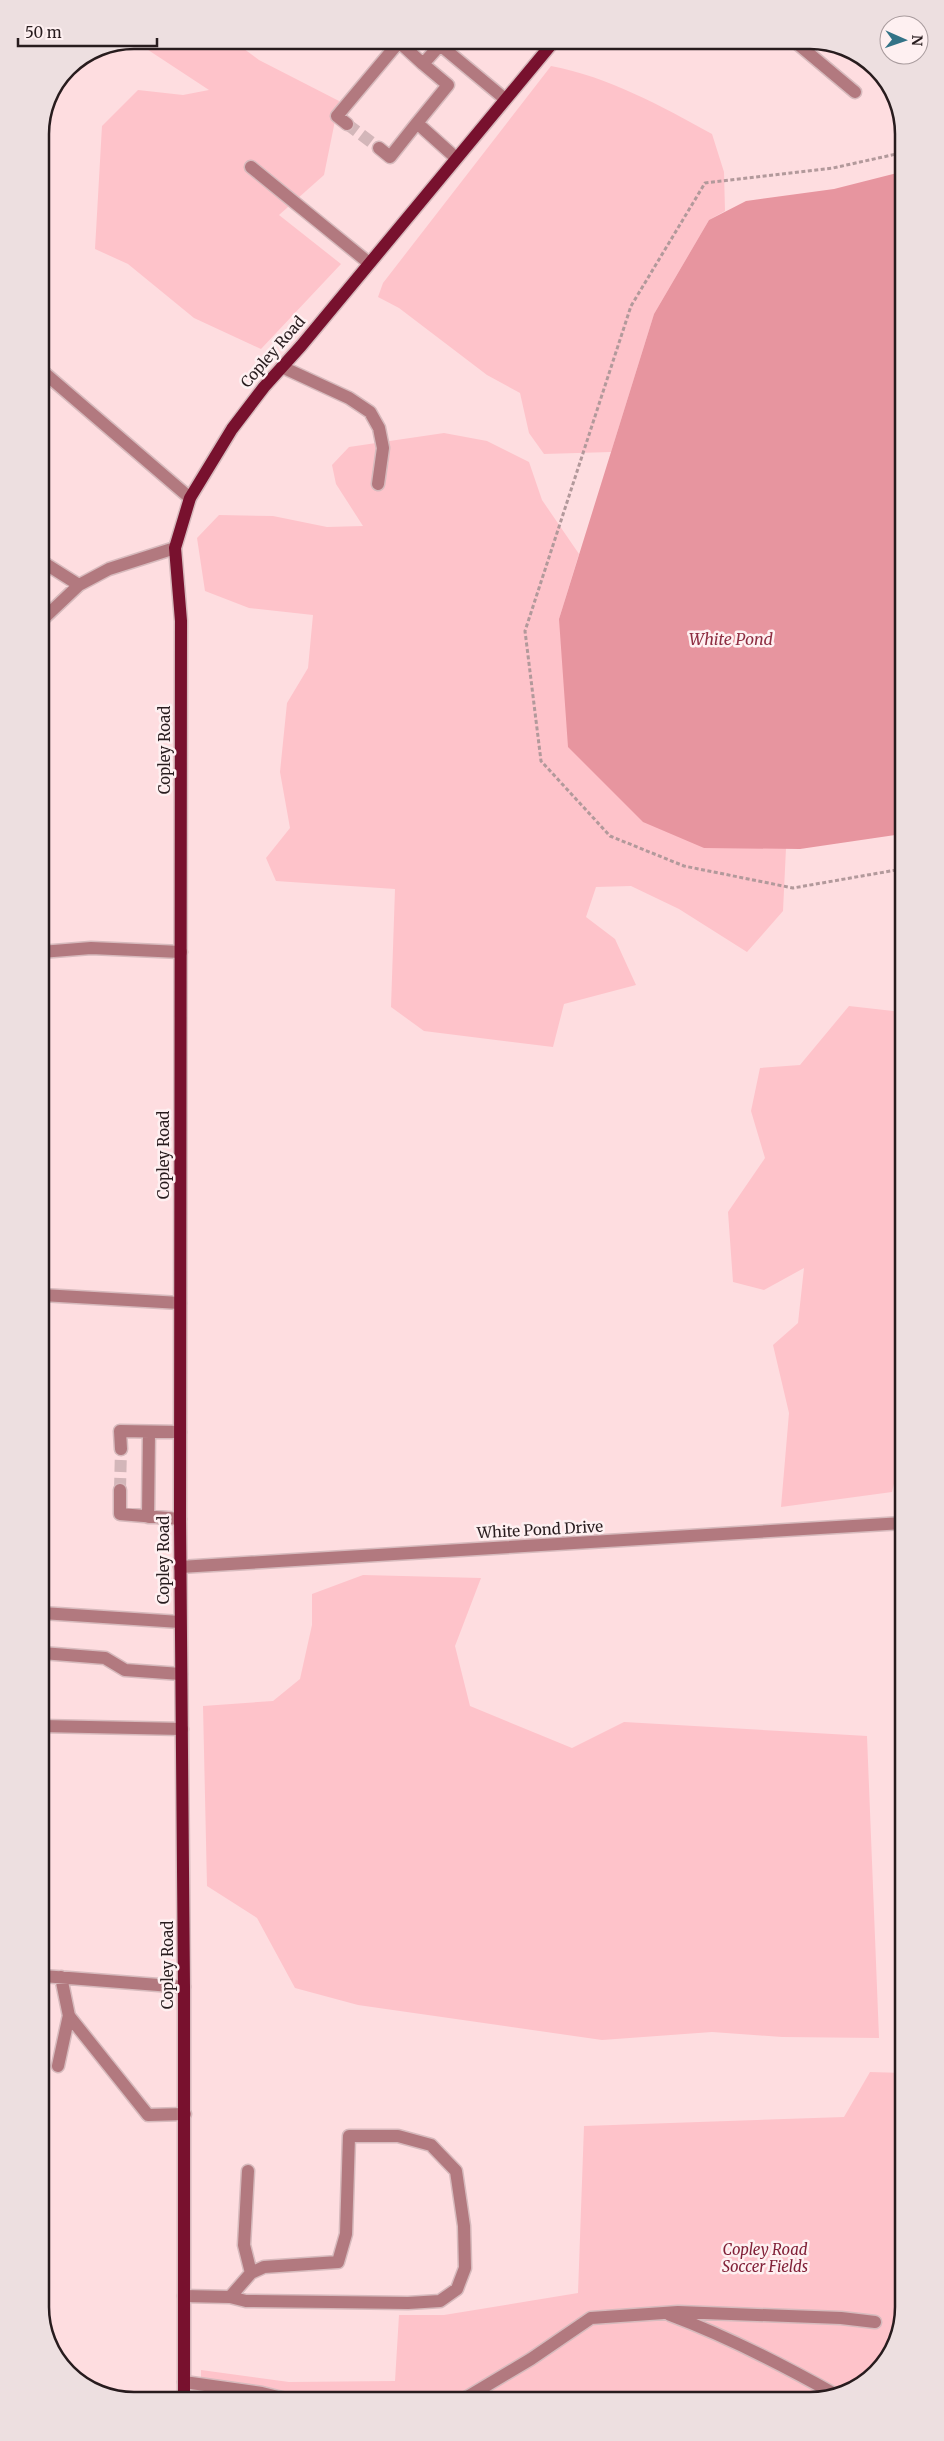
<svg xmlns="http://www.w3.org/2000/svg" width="944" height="2441" viewBox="0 0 944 2441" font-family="Merriweather,serif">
<rect width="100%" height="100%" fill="#fedde0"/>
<path fill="#fec3ca" d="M 133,40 L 232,40 L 259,60 L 339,101 L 324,175 L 279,215 L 341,264 L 261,349 L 194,318 L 128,264 L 95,249 L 102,126 L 138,90 L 183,95 L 209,90 Z
M 551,66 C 609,77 661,106 712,134 L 724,172 L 725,211 L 709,220 L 654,314 L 611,452 L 544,454 L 529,433 L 520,393 L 487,375 L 399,308 L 378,297 L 383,283 Z
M 444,433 L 487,441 L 529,462 L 542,500 L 579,554 L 559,619 L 704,848 L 786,848 L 783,911 L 747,952 L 679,909 L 631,886 L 596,887 L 586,917 L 615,939 L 636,985 L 564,1004 L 553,1047 L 424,1031 L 391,1007 L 395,889 L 276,881 L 266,858 L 290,828 L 280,772 L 287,703 L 308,668 L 313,615 L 249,608 L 205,591 L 197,538 L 219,515 L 273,516 L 327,527 L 363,526 L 336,484 L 332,465 L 349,447 Z
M 849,1006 L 902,1012 L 903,1446 L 892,1492 L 781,1507 L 789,1413 L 773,1345 L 798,1323 L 804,1268 L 764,1290 L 733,1282 L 728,1212 L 765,1158 L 751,1111 L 760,1068 L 800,1065 Z
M 363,1575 L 481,1578 L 455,1646 L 470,1706 L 572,1748 L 624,1722 L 867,1736 L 879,2038 L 782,2037 L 712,2032 L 602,2040 L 358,2005 L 295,1988 L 257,1918 L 207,1886 L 203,1706 L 273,1701 L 300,1679 L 312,1625 L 312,1594 Z
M 870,2072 L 904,2073 L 904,2308 L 885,2365 L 835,2398 L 201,2400 L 201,2370 L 289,2382 L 395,2381 L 399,2315 L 444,2315 L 578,2293 L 584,2126 L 844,2117 Z"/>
<path fill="#e7959f" d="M 901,172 L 902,834 L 800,849 L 704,848 L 643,822 L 568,747 L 559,619 L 654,314 L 709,220 L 746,201 L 834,189 Z"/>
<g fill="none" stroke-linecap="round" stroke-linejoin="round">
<path stroke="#d3b6b9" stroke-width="12" stroke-dasharray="12 6" stroke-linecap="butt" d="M 347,124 L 379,148
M 120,1490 L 121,1449"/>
<defs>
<path id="minor" d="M 434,40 L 505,99
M 793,40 L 855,92
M 440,45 L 423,64 L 448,85 L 417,123 L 456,158
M 347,124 L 337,116 L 399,42 L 423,64
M 379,148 L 390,157 L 417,123
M 251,167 L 369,263
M 282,367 L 349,398 L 370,412 L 379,428 L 383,448 L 378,484
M 41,370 L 190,498
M 41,561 L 79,585
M 41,621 L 79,585 L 109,569 L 175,548
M 41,952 L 91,948 L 181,952
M 42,1295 L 180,1303
M 121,1449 L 120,1431 L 180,1432
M 120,1490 L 120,1514 L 180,1519
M 148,1517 L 149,1432
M 180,1567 L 903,1523
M 42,1613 L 180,1622
M 42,1653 L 105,1658 L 125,1670 L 181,1674
M 42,1726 L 182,1729
M 43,1976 L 184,1987
M 61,1977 L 69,2016 L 148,2115 L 185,2114
M 58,2066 L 69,2015
M 248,2171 L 244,2245 L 251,2273
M 184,2296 L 230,2297 L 246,2301 L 408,2303 L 440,2301 L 457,2289 L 465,2268 L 464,2226 L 456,2171 L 431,2145 L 398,2136 L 349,2136 L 346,2234 L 338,2262 L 264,2267 L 251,2273 L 230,2297
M 670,2315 C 729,2337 783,2365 838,2396
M 184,2382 L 262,2393 L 290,2400
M 464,2399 L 531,2359 L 591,2318 L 678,2312 L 841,2318 L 875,2322"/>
<path id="major" d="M 184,2401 L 184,1987 L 180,1519 L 181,621 L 175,548 L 190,498 L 232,429 L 264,387 L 301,346 L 555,40"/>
</defs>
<use href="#minor" stroke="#d7babd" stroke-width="15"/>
<use href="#major" stroke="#d7babd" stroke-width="15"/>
<path stroke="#b2999b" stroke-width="3" stroke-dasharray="4 2.5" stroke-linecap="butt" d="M 901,153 L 833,168 L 705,183 L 631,306 L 525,631 L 541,761 L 610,836 L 684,866 L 793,888 L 902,869"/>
<use href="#minor" stroke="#b2797f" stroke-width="12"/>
<use href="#major" stroke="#78112e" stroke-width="12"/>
</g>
<g text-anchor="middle" stroke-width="5" stroke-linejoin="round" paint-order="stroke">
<g font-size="15" fill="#281c1e" stroke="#fef0f1">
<text transform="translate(273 352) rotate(-49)" y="5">Copley Road</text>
<text transform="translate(165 750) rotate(-90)" y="5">Copley Road</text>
<text transform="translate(164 1155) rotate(-90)" y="5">Copley Road</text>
<text transform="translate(540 1530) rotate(-3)" y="5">White Pond Drive</text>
<text transform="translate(164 1560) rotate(-90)" y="5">Copley Road</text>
<text transform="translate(168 1965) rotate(-90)" y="5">Copley Road</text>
</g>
<g font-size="15" font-style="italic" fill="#812138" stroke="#fef0f1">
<text x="765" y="2255">Copley Road<tspan x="765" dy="17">Soccer Fields</tspan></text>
</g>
<g font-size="16" font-style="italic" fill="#8e2e42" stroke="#fef0f1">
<text x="731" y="645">White Pond</text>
</g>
</g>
<path d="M0 0H944V2441H0ZM134 49H810A85 85 0 0 1 895 134V2307A85 85 0 0 1 810 2392H134A85 85 0 0 1 49 2307V134A85 85 0 0 1 134 49Z" fill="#eddfe0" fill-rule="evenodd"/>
<path fill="none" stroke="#281c1e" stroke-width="2.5" d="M134 49H810A85 85 0 0 1 895 134V2307A85 85 0 0 1 810 2392H134A85 85 0 0 1 49 2307V134A85 85 0 0 1 134 49Z"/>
<g transform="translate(904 40) rotate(92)"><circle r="24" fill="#fef0f1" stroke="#a89b9d"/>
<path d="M0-4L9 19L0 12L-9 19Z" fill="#337387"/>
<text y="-8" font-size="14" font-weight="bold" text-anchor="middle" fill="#281c1e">N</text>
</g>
<path d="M18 38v8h139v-8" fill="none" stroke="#281c1e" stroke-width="2.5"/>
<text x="25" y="38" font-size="15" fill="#281c1e" stroke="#fef0f1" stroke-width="4" paint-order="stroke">50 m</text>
</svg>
